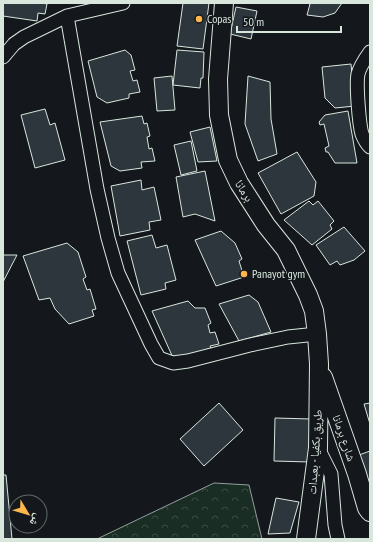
<svg xmlns="http://www.w3.org/2000/svg" width="373" height="542" viewBox="0 0 373 542" font-family="'PT Sans Narrow','Noto Naskh Arabic',sans-serif">
<defs>
<pattern id="forest-crowns" width="20" height="18" patternUnits="userSpaceOnUse"><rect width="20" height="18" fill="#1a2d24"/><path d="M2 6a3 3 0 1 1 6 0M12 15a3 3 0 1 1 6 0" fill="none" stroke="#3b4b43"/></pattern>
</defs>
<rect width="100%" height="100%" fill="#14181c"/>
<path fill="url(#forest-crowns)" stroke="#939e99" d="M 214,483 L 249,485 L 262,539 L 97,539 Z"/>
<path fill="#2c363c" stroke="#d8e6dc" d="M 3,3 L 42,3 L 47,4 L 45,14 L 38,13 L 37,21 L 3,16 Z
M 183,3 L 209,3 L 203,49 L 177,46 Z
M 308,3 L 342,3 L 335,13 L 323,17 L 307,15 L 310,4 Z
M 236,7 L 257,11 L 251,39 L 230,34 Z
M 125,50 L 131,55 L 135,70 L 130,71 L 133,81 L 137,80 L 140,92 L 129,94 L 129,98 L 107,103 L 97,97 L 88,61 Z
M 177,50 L 204,52 L 203,78 L 201,78 L 200,88 L 173,85 Z
M 351,64 L 355,106 L 335,108 L 325,98 L 322,67 Z
M 172,76 L 175,110 L 157,111 L 154,78 Z
M 248,76 L 270,82 L 271,119 L 277,154 L 258,161 L 245,124 Z
M 45,109 L 50,125 L 55,123 L 65,160 L 35,168 L 21,115 Z
M 348,111 L 357,163 L 335,163 L 328,152 L 326,152 L 325,148 L 329,146 L 324,124 L 320,125 L 319,122 L 325,115 Z
M 142,116 L 144,124 L 147,123 L 150,136 L 147,137 L 149,149 L 152,148 L 155,161 L 141,162 L 142,168 L 120,171 L 111,166 L 100,122 Z
M 210,127 L 217,161 L 198,162 L 190,132 Z
M 191,141 L 197,171 L 181,175 L 174,145 Z
M 297,152 L 316,182 L 314,196 L 281,214 L 258,173 Z
M 205,171 L 215,221 L 195,214 L 183,217 L 176,177 Z
M 141,180 L 142,190 L 154,187 L 161,220 L 149,222 L 150,230 L 120,236 L 111,186 Z
M 309,201 L 313,205 L 318,201 L 334,221 L 330,225 L 332,229 L 312,245 L 284,220 Z
M 344,227 L 365,251 L 354,260 L 340,265 L 337,261 L 330,265 L 316,245 Z
M 221,231 L 235,243 L 242,259 L 239,261 L 244,277 L 216,286 L 195,240 Z
M 152,235 L 156,248 L 167,245 L 176,280 L 165,283 L 166,289 L 141,295 L 127,241 Z
M 67,243 L 78,252 L 86,277 L 83,279 L 87,290 L 90,289 L 96,309 L 92,310 L 94,316 L 69,324 L 55,309 L 50,298 L 39,300 L 23,256 Z
M 3,255 L 17,255 L 3,282 Z
M 249,295 L 258,302 L 271,332 L 239,341 L 219,304 Z
M 188,301 L 195,308 L 205,308 L 211,323 L 208,325 L 210,333 L 215,332 L 219,344 L 210,346 L 211,348 L 174,360 L 152,311 Z
M 219,403 L 243,430 L 204,466 L 180,439 Z
M 370,403 L 370,424 L 364,404 Z
M 275,418 L 311,419 L 310,462 L 274,461 Z
M 370,451 L 370,486 L 359,455 Z
M 3,475 L 6,475 L 12,539 L 3,539 Z
M 276,498 L 299,502 L 290,533 L 268,534 Z"/>
<g fill="none" stroke-linecap="round" stroke-linejoin="round">
<defs>
<path id="street" d="M 67,16 L 97,189 L 108,238 L 118,273 L 151,344 L 159,358 L 173,363 L 188,361 L 250,345 L 288,337 L 317,334
M 370,52 C 365,59 360,66 358,74 C 356,84 359,124 362,134 C 364,139 366,143 370,147
M 3,57 L 14,44 L 24,37 L 67,16 L 123,3
M 318,448 L 331,474 L 335,525 L 338,539"/>
<path id="secondary" d="M 224,3 L 218,79 L 219,115 L 228,160 L 239,183 L 266,225 L 286,250 L 308,295 L 314,311 L 317,334 L 319,364 L 318,448 L 306,539
M 323,377 L 357,474 L 367,508 L 370,512"/>
</defs>
<use href="#street" stroke="#d8e6dc" stroke-width="15"/>
<use href="#secondary" stroke="#d8e6dc" stroke-width="20"/>
<use href="#street" stroke="#14181c" stroke-width="13"/>
<use href="#secondary" stroke="#14181c" stroke-width="18"/>
</g>
<g fill="#ffb74d" stroke="#14181c" stroke-width="1.5">
<circle cx="199" cy="19" r="4"/>
<circle cx="244" cy="274" r="4"/>
</g>
<g text-anchor="middle" stroke-width="3" stroke-linejoin="round" paint-order="stroke">
<g font-size="12" fill="#d8e6dc" stroke="#14181c" text-anchor="start">
<text x="207" y="23">Copas</text>
<text x="252" y="278">Panayot gym</text>
</g>
<g font-size="12" fill="#d8e6dc" stroke="#14181c">
<text transform="translate(244 191) rotate(58)" y="4">برمانا</text>
<text transform="translate(344 438) rotate(71)" y="4">شارع برمانا</text>
<text transform="translate(315 452) rotate(-86)" y="4">طريق بكفيا - بعبدات</text>
</g>
</g>
<rect width="373" height="542" fill="none" stroke="#d8e6dc" stroke-width="8"/>
<g transform="translate(28 514) rotate(128)"><circle r="19" fill="#14181c" stroke="#626a69"/>
<path d="M0-3L7 15L0 10L-7 15Z" fill="#ffb74d"/>
<text y="-6" font-size="11" font-weight="bold" text-anchor="middle" fill="#d8e6dc">ش</text>
</g>
<path d="M237 26v6h104v-6" fill="none" stroke="#d8e6dc" stroke-width="2"/>
<text x="243" y="26" font-size="12" fill="#d8e6dc" stroke="#14181c" stroke-width="3" paint-order="stroke">50 m</text>
</svg>
